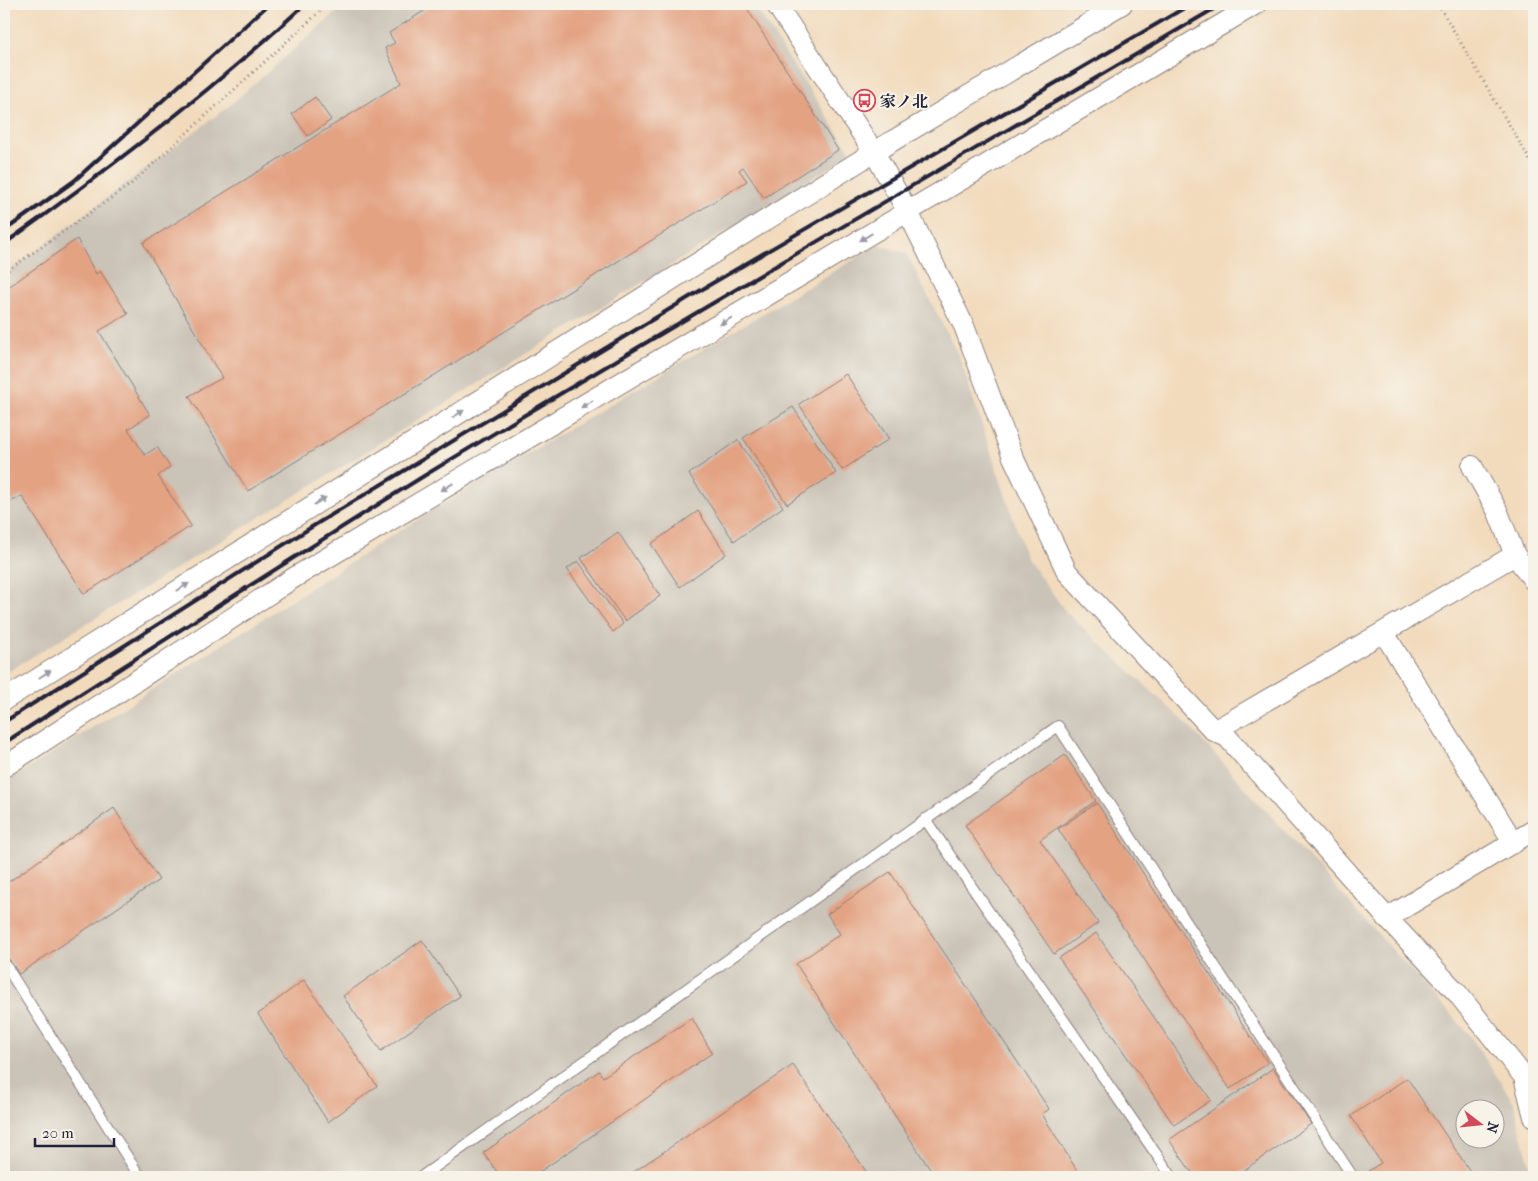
<svg xmlns="http://www.w3.org/2000/svg" width="1538" height="1181" viewBox="0 0 1538 1181" font-family="'IM FELL French Canon','Noto Serif JP',serif">
<rect width="100%" height="100%" fill="#f7f3e8"/>
<filter id="ink" filterUnits="userSpaceOnUse"><feTurbulence type="fractalNoise" baseFrequency=".02" numOctaves="2"/><feDisplacementMap in="SourceGraphic" scale="10" xChannelSelector="R" yChannelSelector="G"/><feConvolveMatrix kernelMatrix="1 2 1 2 8 2 1 2 1" color-interpolation-filters="sRGB"/></filter>
<filter id="wash" filterUnits="userSpaceOnUse"><feTurbulence type="fractalNoise" baseFrequency=".0096" numOctaves="4" result="noise"/><feDisplacementMap in="SourceGraphic" scale="20" xChannelSelector="R" yChannelSelector="G"/><feGaussianBlur stdDeviation="1.12" result="paint"/><feColorMatrix in="noise" values="0 0 0 0 0 0 0 0 0 0 0 0 0 0 0 0 0 1.4 0 .05"/><feComposite in="paint" operator="in"/></filter>
<g filter="url(#wash)">
<rect width="100%" height="100%" fill="#f2dbbd"/>
<path fill="#cac3b8" fill-rule="evenodd" d="M 346,4 L 753,4 L 852,154 L 4,674 L 4,275 L 229,106 Z
M 878,245 L 906,253 L 960,359 L 1026,557 L 1066,612 L 1189,726 L 1468,1033 L 1513,1101 L 1533,1177 L 4,1177 L 4,784 L 428,513 ZM 1466,1108 L 1496,1108 L 1496,1138 L 1466,1138 Z"/>
<g id="blocks">
<path fill="#e3a282" d="M 435,4 L 744,4 L 838,150 L 764,198 L 743,167 L 739,170 L 747,181 L 248,491 L 189,396 L 222,378 L 143,243 L 401,83 L 385,48 L 395,43 L 389,33 Z
M 315,97 L 331,120 L 308,136 L 292,114 Z
M 77,239 L 96,274 L 100,271 L 128,314 L 99,331 L 150,415 L 128,429 L 145,455 L 157,447 L 170,467 L 158,476 L 191,526 L 84,594 L 22,496 L 7,504 L 4,499 L 4,290 Z
M 846,374 L 889,439 L 842,470 L 799,404 Z
M 793,407 L 836,473 L 787,504 L 743,438 Z
M 738,440 L 783,507 L 734,541 L 689,474 Z
M 698,511 L 726,554 L 680,587 L 651,544 Z
M 618,532 L 660,596 L 625,621 L 581,558 Z
M 578,561 L 623,624 L 613,632 L 567,569 Z
M 1065,755 L 1096,801 L 1040,840 L 1098,923 L 1054,954 L 965,825 Z
M 1097,803 L 1268,1063 L 1230,1089 L 1058,829 Z
M 114,808 L 159,880 L 19,974 L 4,952 L 4,885 Z
M 890,872 L 1049,1109 L 1042,1114 L 1081,1177 L 935,1177 L 796,964 L 840,934 L 827,914 Z
M 1096,933 L 1211,1100 L 1174,1125 L 1059,958 Z
M 422,940 L 460,996 L 381,1051 L 343,996 Z
M 304,980 L 377,1086 L 328,1122 L 258,1014 Z
M 692,1018 L 712,1053 L 532,1177 L 501,1177 L 483,1153 L 599,1071 L 603,1077 Z
M 793,1065 L 870,1177 L 797,1177 L 796,1175 L 793,1177 L 745,1177 L 742,1174 L 737,1177 L 626,1177 Z
M 1273,1068 L 1311,1124 L 1234,1177 L 1195,1177 L 1169,1140 Z
M 1407,1078 L 1474,1177 L 1372,1177 L 1368,1171 L 1381,1163 L 1351,1116 Z"/>
</g>
</g>
<g filter="url(#ink)">
<use href="#blocks" fill-opacity="0" stroke="#8a7e7c" stroke-width="1"/>
<g fill="none" stroke-linecap="round" stroke-linejoin="round">
<defs>
<path id="lane" d="M 925,819 L 1172,1177
M 4,963 L 140,1177
M 421,1177 L 1058,726 L 1353,1177"/>
<path id="street" d="M 776,4 L 874,152 L 908,212 L 964,326 L 1013,457 L 1067,572 L 1214,731 L 1227,737 L 1387,918 L 1458,994 L 1524,1077 L 1534,1117
M 1472,466 L 1497,510 L 1515,555
M 1384,633 L 1514,843
M 4,700 L 874,152 L 1122,4
M 1214,731 L 1515,555 L 1534,581
M 4,767 L 295,577 L 1256,4
M 1387,918 L 1534,830"/>
</defs>
<use href="#lane" stroke="#8a7e7c" stroke-width="12"/>
<use href="#street" stroke="#8a7e7c" stroke-width="22"/>
<path stroke="#8a7e7c" stroke-width="3" stroke-dasharray="1 4" stroke-linecap="butt" d="M 1438,4 L 1534,167
M 4,273 L 131,184 L 328,4"/>
<use href="#lane" stroke="#fff" stroke-width="10"/>
<use href="#street" stroke="#fff" stroke-width="20"/>
<path stroke="#22223b" stroke-width="4" d="M 4,231 L 74,181 L 269,4
M 4,244 C 108,170 212,91 305,4
M 4,722 L 318,523 L 711,284 L 1191,4
M 4,743 C 145,653 285,562 427,474 C 690,314 957,160 1222,4"/>
</g>
<defs><path id="oneway-solid" d="M-6-.8H1V-3.2L6.5 0L1 3.2V.8H-6Z" transform="scale(1.25)"/></defs>
<g fill="#9c9ca7">
<use href="#oneway-solid" transform="translate(866 237) rotate(149)"/>
<use href="#oneway-solid" transform="translate(726 321) rotate(149)"/>
<use href="#oneway-solid" transform="translate(587 404) rotate(149)"/>
<use href="#oneway-solid" transform="translate(458 414) rotate(-32)"/>
<use href="#oneway-solid" transform="translate(447 487) rotate(149)"/>
<use href="#oneway-solid" transform="translate(320 501) rotate(-32)"/>
<use href="#oneway-solid" transform="translate(183 587) rotate(-32)"/>
<use href="#oneway-solid" transform="translate(45 674) rotate(-32)"/>
</g>
</g>
<defs>
<symbol id="bus-ring" viewBox="-11 -11 22 22"><circle r="9.5" fill="#f7f3e8" stroke="#d1495b" stroke-width="1.5"/><path d="M-5-6H5V4H4V6H2V4H-2V6H-4V4H-5ZM-3.5-4V0h7V-4ZM-3.5 1.2v1.5H-2V1.2ZM2 1.2v1.5H3.5V1.2Z" fill="#d1495b"/></symbol>
</defs>
<g fill-rule="evenodd">
<use href="#bus-ring" x="852" y="88" width="25" height="25"/>
</g>
<g text-anchor="middle" stroke-width="4" stroke-linejoin="round" paint-order="stroke">
<g font-size="16" font-weight="bold" fill="#22223b" stroke="#f7f3e8" text-anchor="start">
<text x="880" y="107">家ノ北</text>
</g>
</g>
<rect width="1538" height="1181" fill="none" stroke="#f7f3e8" stroke-width="20"/>
<g transform="translate(1480 1124) rotate(106)"><circle r="24" fill="#f7f3e8" stroke="#a29fa3"/>
<path d="M0-4L9 19L0 12L-9 19Z" fill="#d1495b"/>
<text y="-8" font-size="14" font-weight="bold" text-anchor="middle" fill="#22223b">N</text>
</g>
<path d="M35 1138v8h79v-8" fill="none" stroke="#22223b" stroke-width="2.5"/>
<text x="42" y="1138" font-size="15" fill="#22223b" stroke="#f7f3e8" stroke-width="4" paint-order="stroke">20 m</text>
</svg>
